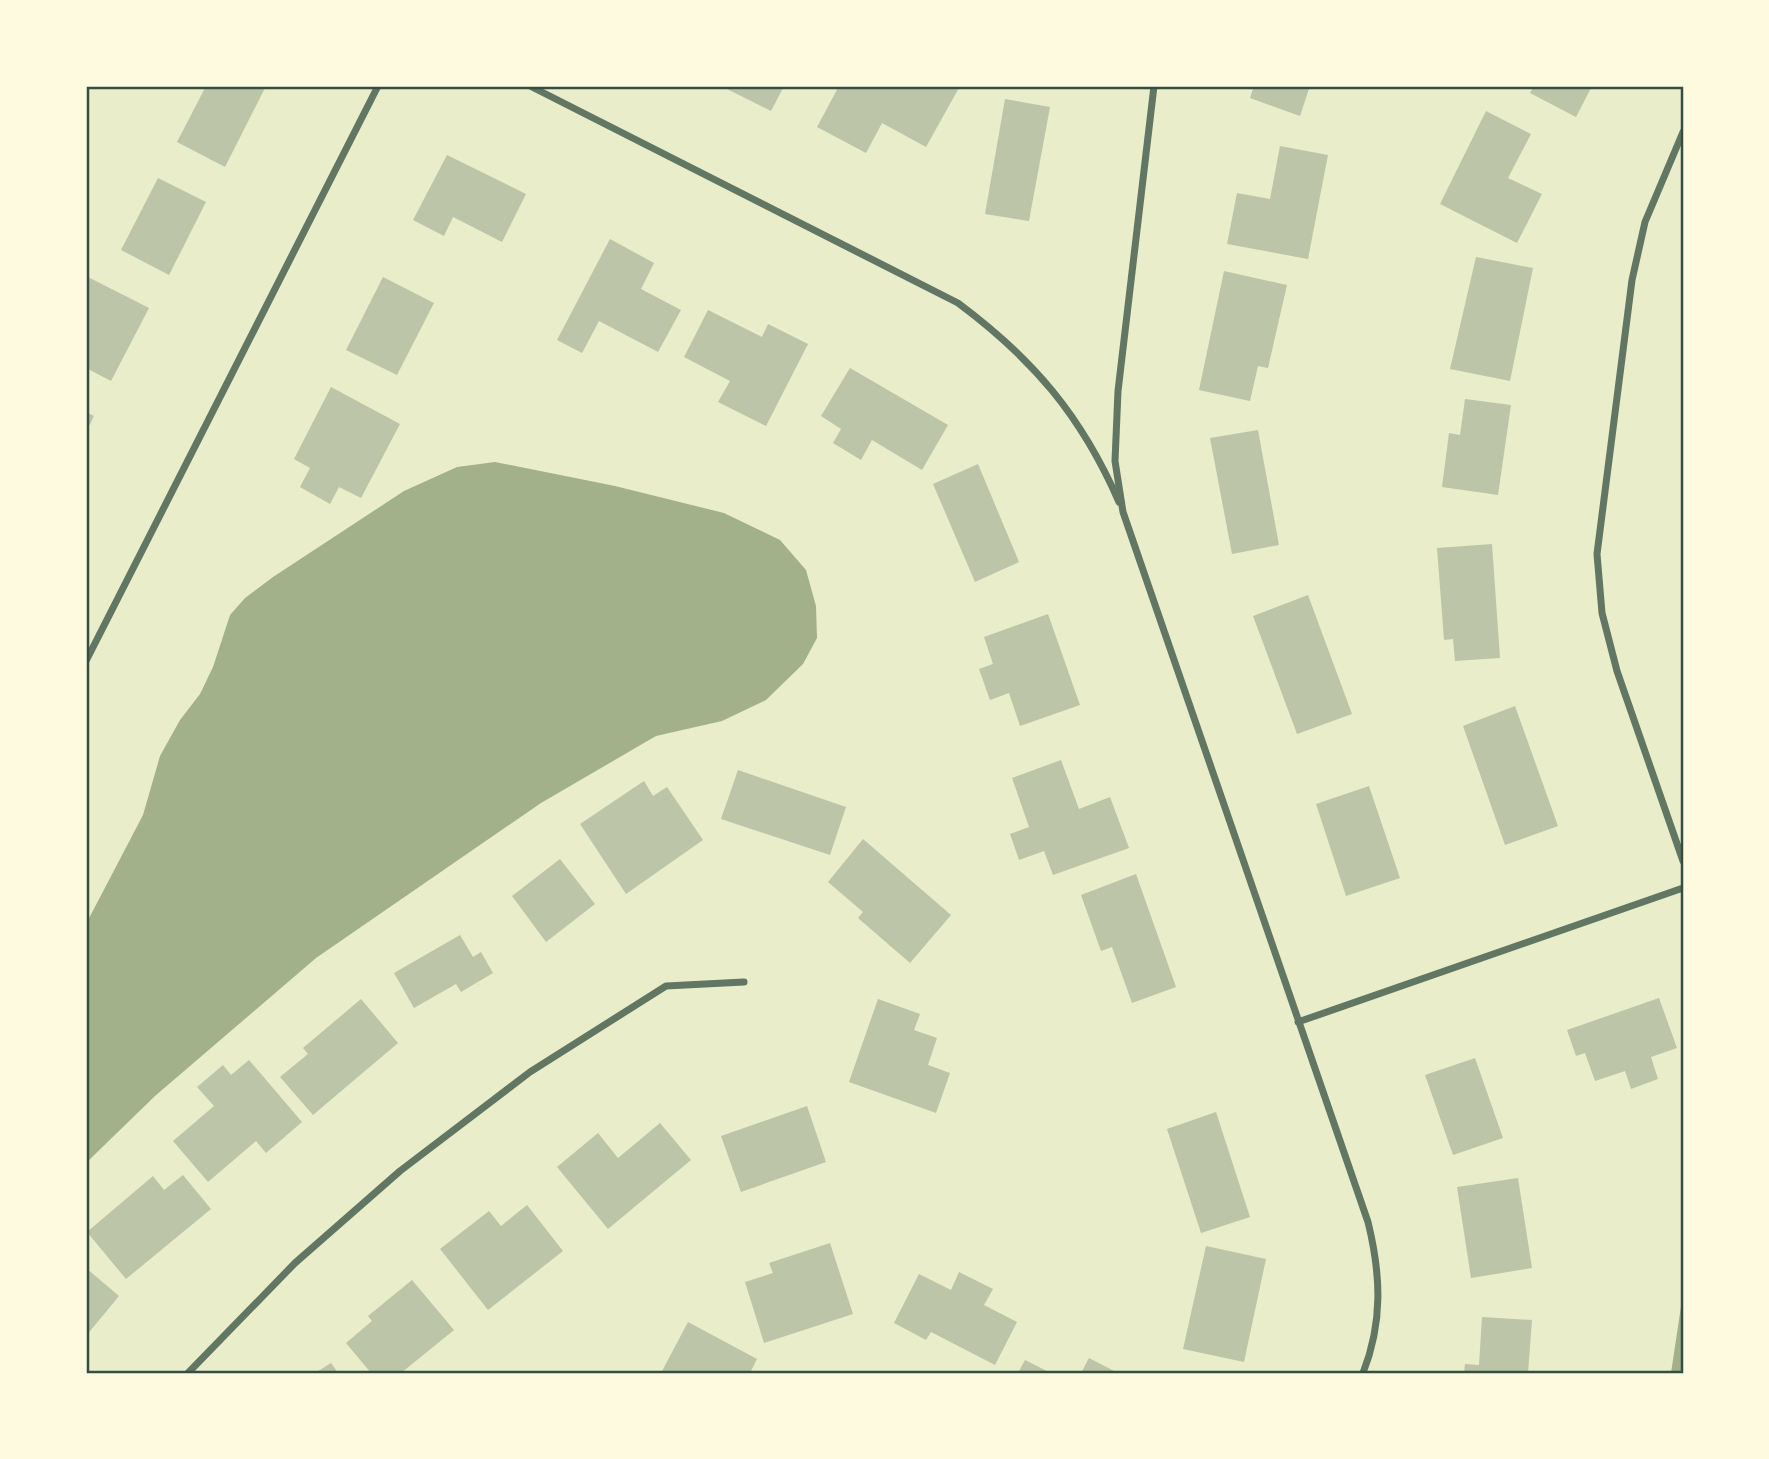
<svg xmlns="http://www.w3.org/2000/svg" width="1769" height="1459" viewBox="0 0 1769 1459" font-family="'Space Grotesk',sans-serif">
<rect width="100%" height="100%" fill="#e9edc9"/>
<path fill="#a3b18a" d="M 495,462 L 615,486 L 724,513 L 780,540 L 806,570 L 816,606 L 817,638 L 803,664 L 766,700 L 722,721 L 656,736 L 541,803 L 316,958 L 155,1096 L 86,1163 L 86,924 L 143,815 L 160,756 L 180,720 L 200,694 L 213,667 L 230,615 L 245,598 L 273,577 L 404,491 L 457,467 Z
M 1683,1293 L 1683,1373 L 1671,1373 Z"/>
<path fill="#bcc5a7" d="M 206,86 L 265,88 L 225,167 L 177,142 Z
M 721,86 L 784,86 L 771,111 Z
M 839,86 L 960,86 L 926,147 L 882,123 L 866,153 L 817,127 Z
M 1254,86 L 1310,86 L 1300,116 L 1250,98 Z
M 1534,86 L 1592,86 L 1576,117 L 1530,93 Z
M 1005,99 L 1050,107 L 1029,221 L 985,214 Z
M 1486,111 L 1531,134 L 1508,178 L 1542,194 L 1517,243 L 1440,204 Z
M 1280,146 L 1328,155 L 1308,259 L 1227,244 L 1237,193 L 1270,199 Z
M 447,155 L 526,194 L 502,242 L 453,217 L 444,236 L 413,220 Z
M 158,178 L 206,202 L 169,275 L 121,250 Z
M 610,239 L 654,263 L 641,289 L 681,310 L 658,352 L 599,321 L 582,353 L 557,340 Z
M 1476,257 L 1533,268 L 1510,381 L 1450,369 Z
M 1224,271 L 1287,285 L 1268,368 L 1258,366 L 1250,401 L 1199,390 Z
M 86,276 L 149,308 L 111,381 L 86,368 Z
M 383,277 L 434,303 L 397,375 L 346,350 Z
M 708,310 L 762,337 L 768,324 L 808,344 L 766,426 L 718,402 L 730,381 L 684,357 Z
M 850,368 L 948,425 L 922,470 L 872,440 L 861,460 L 833,443 L 841,429 L 821,416 Z
M 331,387 L 400,424 L 361,498 L 339,487 L 330,504 L 300,487 L 310,468 L 294,459 Z
M 1465,399 L 1511,405 L 1498,495 L 1442,487 L 1449,433 L 1460,435 Z
M 86,412 L 94,416 L 86,432 Z
M 1258,430 L 1279,545 L 1232,554 L 1210,438 Z
M 978,464 L 1019,562 L 975,582 L 933,484 Z
M 1492,544 L 1500,658 L 1455,661 L 1453,639 L 1444,640 L 1437,548 Z
M 1308,595 L 1352,714 L 1297,734 L 1253,616 Z
M 1048,614 L 1080,705 L 1020,726 L 1009,693 L 990,700 L 979,669 L 993,664 L 984,637 Z
M 1515,706 L 1558,826 L 1505,845 L 1463,726 Z
M 1061,760 L 1079,809 L 1110,797 L 1129,848 L 1053,875 L 1044,851 L 1019,860 L 1010,834 L 1029,827 L 1012,778 Z
M 738,770 L 846,807 L 830,855 L 721,819 Z
M 644,781 L 653,796 L 667,787 L 703,840 L 626,894 L 580,824 Z
M 1369,786 L 1400,878 L 1346,896 L 1316,804 Z
M 863,839 L 951,915 L 910,963 L 858,918 L 863,912 L 828,882 Z
M 560,859 L 595,904 L 546,942 L 512,896 Z
M 1136,874 L 1176,987 L 1132,1003 L 1112,947 L 1101,951 L 1081,895 Z
M 460,935 L 473,957 L 481,952 L 493,973 L 461,992 L 456,984 L 414,1008 L 394,973 Z
M 1659,998 L 1677,1048 L 1651,1057 L 1658,1079 L 1631,1089 L 1625,1071 L 1595,1081 L 1585,1053 L 1576,1056 L 1567,1030 Z
M 361,999 L 398,1043 L 313,1115 L 280,1077 L 308,1054 L 303,1048 Z
M 878,999 L 920,1014 L 914,1030 L 937,1038 L 928,1065 L 950,1073 L 936,1113 L 849,1082 Z
M 1475,1058 L 1503,1138 L 1453,1155 L 1425,1075 Z
M 249,1060 L 302,1122 L 266,1153 L 256,1141 L 208,1182 L 173,1141 L 214,1106 L 197,1087 L 223,1065 L 231,1075 Z
M 807,1106 L 826,1162 L 741,1192 L 721,1136 Z
M 1216,1112 L 1250,1217 L 1201,1233 L 1167,1129 Z
M 660,1123 L 691,1160 L 608,1229 L 557,1167 L 598,1133 L 618,1158 Z
M 183,1175 L 211,1209 L 126,1279 L 87,1232 L 153,1176 L 164,1190 Z
M 1518,1178 L 1532,1268 L 1471,1278 L 1457,1187 Z
M 527,1205 L 563,1251 L 488,1310 L 440,1249 L 489,1211 L 501,1226 Z
M 830,1243 L 853,1314 L 764,1343 L 745,1282 L 773,1273 L 769,1263 Z
M 1206,1246 L 1266,1259 L 1244,1362 L 1183,1349 Z
M 86,1268 L 119,1296 L 86,1336 Z
M 959,1272 L 993,1289 L 984,1305 L 1017,1322 L 995,1365 L 931,1332 L 926,1340 L 894,1323 L 919,1274 L 951,1290 Z
M 412,1280 L 454,1330 L 401,1373 L 371,1373 L 346,1343 L 372,1321 L 368,1316 Z
M 1482,1317 L 1532,1320 L 1528,1373 L 1464,1373 L 1465,1364 L 1479,1365 Z
M 688,1322 L 757,1359 L 750,1373 L 661,1373 Z
M 1089,1358 L 1118,1373 L 1081,1373 Z
M 1025,1360 L 1051,1373 L 1018,1373 Z
M 331,1363 L 338,1373 L 315,1373 Z"/>
<g fill="none" stroke-linecap="round" stroke-linejoin="round">
<path stroke="#617663" stroke-width="7" d="M 530,86 L 958,303 C 1033,359 1081,415 1119,502
M 1154,86 L 1118,391 L 1115,461 L 1123,512 L 1368,1222 C 1381,1275 1383,1322 1363,1373
M 1683,132 L 1645,222 L 1632,280 L 1597,554 L 1602,613 L 1617,671 L 1683,861
M 86,661 L 378,86
M 1298,1022 L 1683,888
M 188,1373 L 295,1263 L 400,1171 L 530,1072 L 666,986 L 744,982"/>
</g>
<rect width="1769" height="1459" fill="none" stroke="#fefae0" stroke-width="175"/>
<rect x="88" y="88" width="1594" height="1284" fill="none" stroke="#344e41" stroke-width="2.5"/>
</svg>
